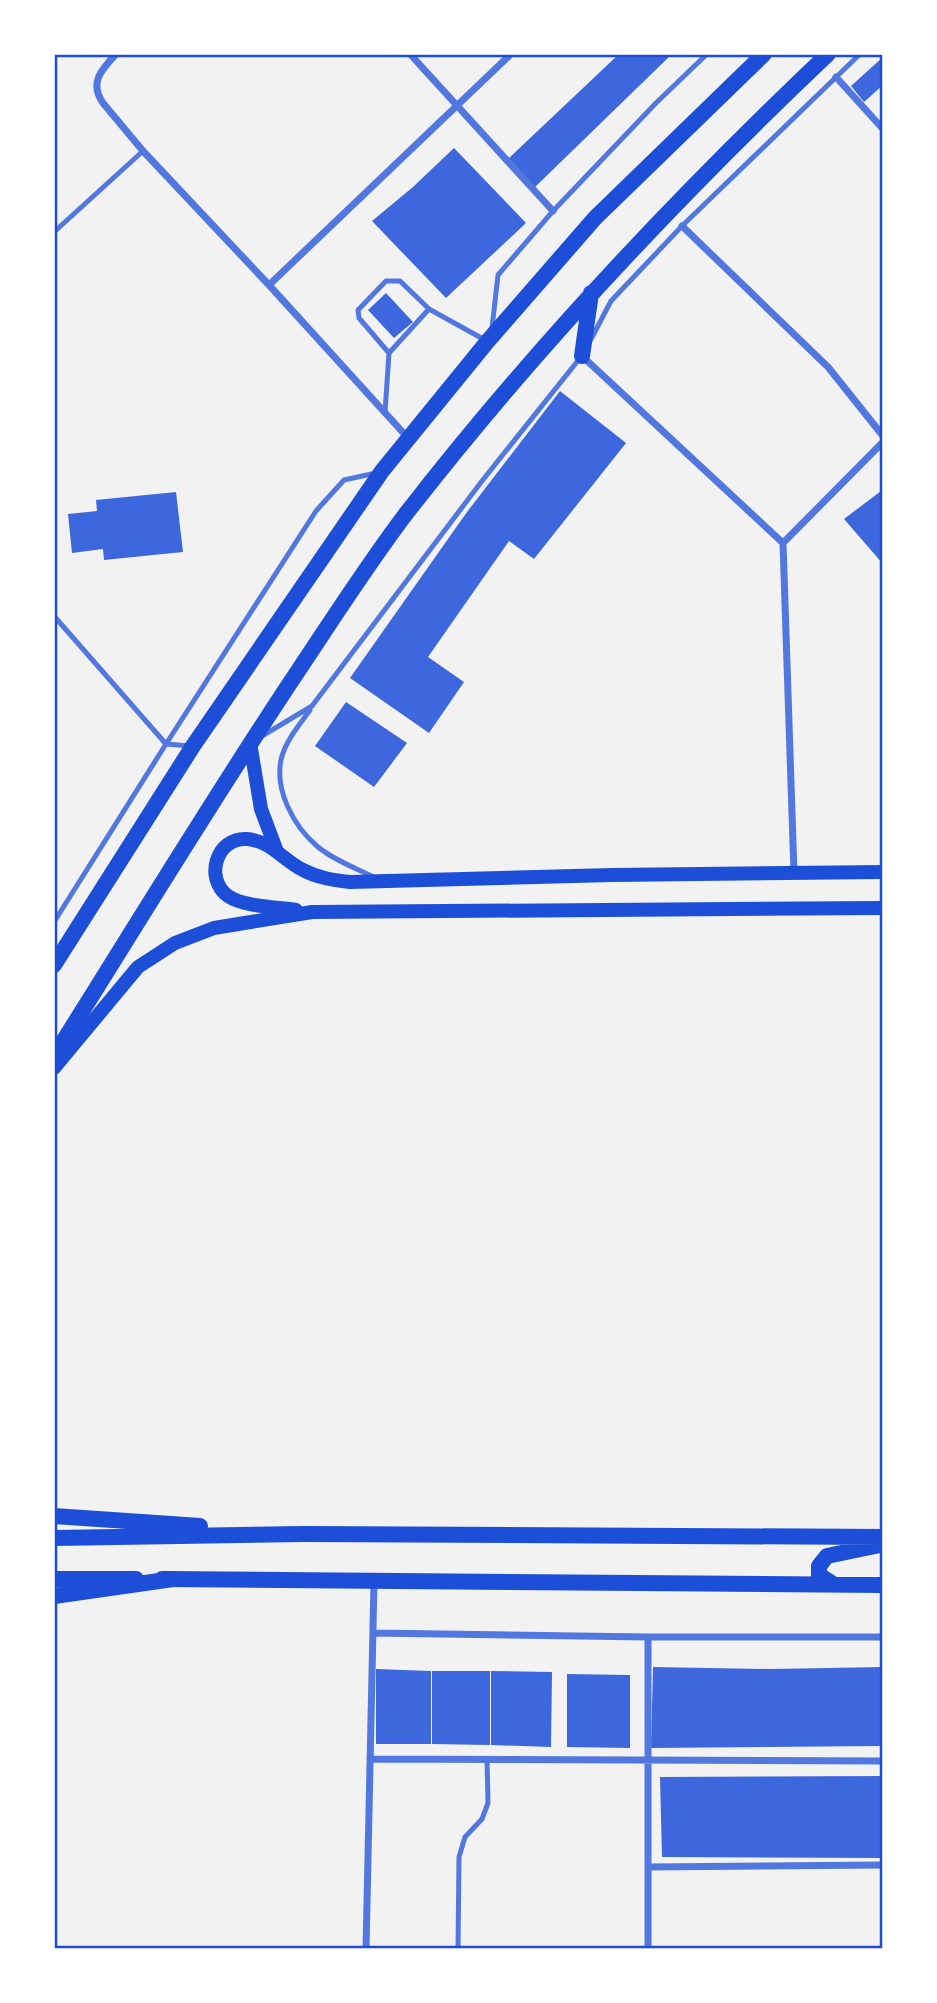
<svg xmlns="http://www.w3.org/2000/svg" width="937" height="2003" viewBox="0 0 937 2003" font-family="Cabin,sans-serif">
<rect width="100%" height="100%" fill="#f2f2f2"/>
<path fill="#3d67dc" d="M 619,54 L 672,54 L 534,188 L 507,160 Z
M 883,57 L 883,85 L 864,102 L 851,86 Z
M 454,148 L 526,223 L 446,298 L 372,221 L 413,187 Z
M 386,293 L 413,322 L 394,338 L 368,310 Z
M 560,391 L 626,443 L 534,559 L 509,541 L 428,657 L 464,682 L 429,733 L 350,678 L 467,512 Z
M 881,491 L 883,493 L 883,564 L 844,519 Z
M 176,492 L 183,552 L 104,560 L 103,549 L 72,553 L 68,514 L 97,511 L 96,500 Z
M 346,702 L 407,743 L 374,787 L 315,746 Z
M 653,1667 L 771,1669 L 883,1667 L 883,1746 L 651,1748 Z
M 376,1669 L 431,1671 L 431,1744 L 376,1744 Z
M 432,1671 L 490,1671 L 490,1745 L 432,1744 Z
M 491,1671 L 552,1672 L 551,1747 L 491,1745 Z
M 567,1674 L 630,1675 L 630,1748 L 567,1747 Z
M 883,1776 L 883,1858 L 662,1857 L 660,1777 Z"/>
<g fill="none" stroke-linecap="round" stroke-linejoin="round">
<path stroke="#5277de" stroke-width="5" d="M 54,232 L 143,151
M 492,328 L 498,275 L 553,211 L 656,103 L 707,54
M 590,341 L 611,301 L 682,226 L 860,54
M 389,353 L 429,309
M 385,412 L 389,353 L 359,318 L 358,310 L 386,281 L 400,281 L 429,309 L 485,340
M 54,616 L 166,744 L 190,746
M 310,710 C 300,724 287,739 282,756 C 273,788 293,826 318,847 C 334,860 355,868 374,877
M 262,736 L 312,706 L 482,481 L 580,358
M 54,922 L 166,744 L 316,511 L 344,480 L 376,473
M 458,1949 L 459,1857 L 465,1837 L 482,1819 L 488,1803 L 487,1759"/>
<path stroke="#5277de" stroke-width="7" d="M 116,54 C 101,70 89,83 103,103 L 143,151 L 269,285 L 408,438
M 410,54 L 553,211
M 836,77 L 883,129
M 682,226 L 828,367 L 883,436
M 269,285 L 511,54
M 582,356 L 783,543 L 794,873
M 783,543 L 883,442
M 373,1633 L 648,1637
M 370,1759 L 883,1761
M 649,1867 L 883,1865
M 366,1949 L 374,1582
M 648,1949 L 648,1637 L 883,1637"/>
<path stroke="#1d4ed8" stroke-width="14" d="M 250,743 L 261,809 L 276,849
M 296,910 C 277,907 244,907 228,896 C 204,879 216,837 247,839 C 271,841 283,860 303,870 C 318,878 333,880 350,882 L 612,875 L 883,872
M 54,1068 L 138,967 L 175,943 L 214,928 L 312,912 L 883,908"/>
<path stroke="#1d4ed8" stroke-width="16" d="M 582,356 L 591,293
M 54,965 L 193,746 L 382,471 L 487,342 L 595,218 L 764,54
M 54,1056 C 136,926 215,795 300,668 C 334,617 368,564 405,515 C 533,350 676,198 828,54
M 54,1516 L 200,1526
M 54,1538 L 304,1534 L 883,1537
M 54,1579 L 136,1579
M 162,1579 L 883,1585
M 833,1584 L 819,1575 L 819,1566 L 827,1556 L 880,1545"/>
<path stroke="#1d4ed8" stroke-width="16" d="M 54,1596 L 173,1579"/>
</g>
<rect width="937" height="2003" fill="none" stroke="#ffffff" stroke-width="112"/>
<rect x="56" y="56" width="825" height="1891" fill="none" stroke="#1d4ed8" stroke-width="2.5"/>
</svg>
